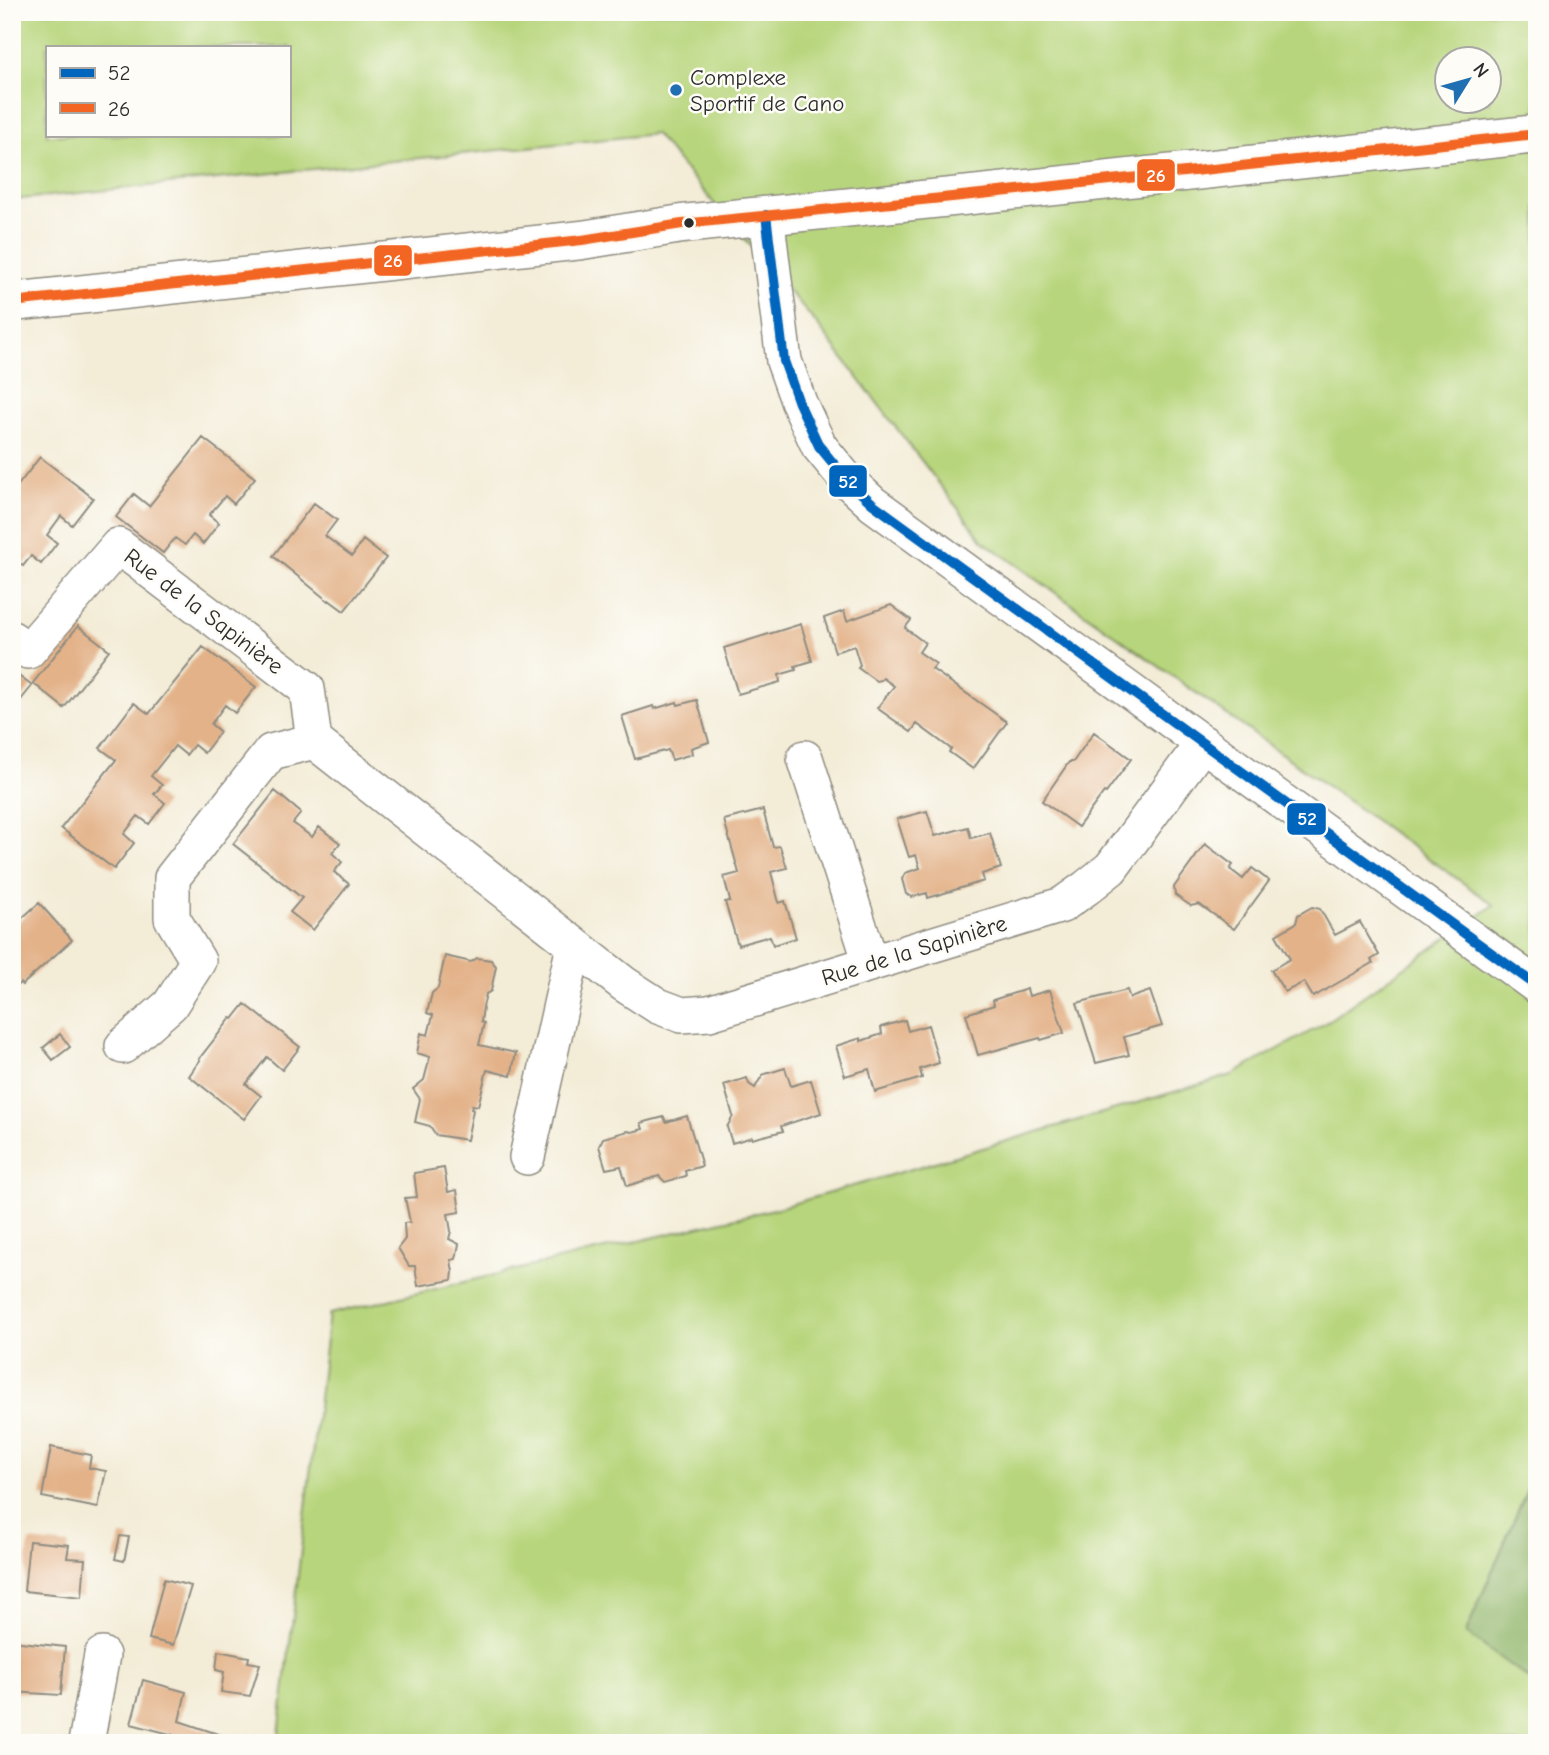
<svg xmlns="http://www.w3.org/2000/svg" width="1549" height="1755" viewBox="0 0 1549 1755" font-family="'Comic Neue',sans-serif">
<rect width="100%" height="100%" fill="#fdfcf7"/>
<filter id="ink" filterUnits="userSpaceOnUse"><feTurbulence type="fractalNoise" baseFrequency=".0143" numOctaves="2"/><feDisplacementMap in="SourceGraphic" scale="14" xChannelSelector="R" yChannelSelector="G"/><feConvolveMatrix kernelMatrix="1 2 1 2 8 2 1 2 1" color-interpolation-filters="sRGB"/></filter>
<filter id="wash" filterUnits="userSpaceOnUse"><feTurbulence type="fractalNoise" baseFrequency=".00686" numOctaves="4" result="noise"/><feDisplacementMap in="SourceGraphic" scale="28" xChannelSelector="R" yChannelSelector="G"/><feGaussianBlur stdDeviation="1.57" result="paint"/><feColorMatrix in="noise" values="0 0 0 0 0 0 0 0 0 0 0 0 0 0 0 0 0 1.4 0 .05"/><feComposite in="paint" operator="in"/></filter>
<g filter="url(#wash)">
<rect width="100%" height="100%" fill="#f3ecd7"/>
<path fill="#b7d57b" stroke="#718053" stroke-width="2" fill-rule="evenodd" d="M 12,12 L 1537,12 L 1537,1466 L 1466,1632 L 1537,1685 L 1537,1743 L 278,1743 L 329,1314 L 778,1208 L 1232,1075 L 1322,1025 L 1494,905 L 983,541 L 816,323 L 655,134 L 12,200 ZM 47,47 L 289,47 L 289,135 L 47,135 ZM 1448,60 L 1490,60 L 1490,102 L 1448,102 Z"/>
<path fill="#91b66b" stroke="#5e704b" stroke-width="2" d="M 1537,1466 L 1537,1685 L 1466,1633 Z"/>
<g id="blocks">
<path fill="#e3b289" d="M 203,438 L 255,478 L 234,504 L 225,496 L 209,515 L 219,523 L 203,544 L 193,535 L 185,545 L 175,538 L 163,553 L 116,517 L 134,494 L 149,506 Z
M 40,457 L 93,498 L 72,525 L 61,516 L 47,535 L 57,543 L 41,564 L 31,556 L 23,566 L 12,557 L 12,493 Z
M 314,503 L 337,520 L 325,536 L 352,556 L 363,540 L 386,558 L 344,611 L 329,600 L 328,601 L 273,556 Z
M 891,605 L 911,620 L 905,628 L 925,643 L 919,652 L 936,664 L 932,669 L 1007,722 L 973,769 L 949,752 L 951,749 L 917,724 L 911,732 L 877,708 L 894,686 L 883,678 L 881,680 L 876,681 L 858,668 L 860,665 L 854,646 L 835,652 L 824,618 L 844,611 L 847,621 Z
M 801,624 L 812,661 L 795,666 L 796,670 L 779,675 L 780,682 L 738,694 L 724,648 Z
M 78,626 L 109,650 L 64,708 L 33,683 Z
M 203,647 L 256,687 L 235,713 L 225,705 L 211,724 L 220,732 L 204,753 L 194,745 L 186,755 L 175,746 L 151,776 L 162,785 L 154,794 L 165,803 L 149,824 L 138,816 L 124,834 L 134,843 L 114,869 L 61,828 L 116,760 L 100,748 L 134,703 L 149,714 Z
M 16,674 L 32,686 L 12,711 L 12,678 Z
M 697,700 L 709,742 L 691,748 L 692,754 L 672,760 L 668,750 L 635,759 L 622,716 L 653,706 L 654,709 L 677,702 L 678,705 Z
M 1094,732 L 1131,759 L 1106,793 L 1104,792 L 1078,827 L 1042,801 L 1069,762 L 1073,762 Z
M 275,791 L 301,813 L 293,823 L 312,837 L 319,827 L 340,843 L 332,853 L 342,862 L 334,872 L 349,884 L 313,930 L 290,912 L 302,898 L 233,844 Z
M 763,810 L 773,847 L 780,846 L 787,868 L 771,872 L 779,903 L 785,901 L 796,938 L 773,945 L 770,936 L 738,945 L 725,902 L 730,901 L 724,877 L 739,873 L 724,820 Z
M 927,811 L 935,836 L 968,827 L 971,838 L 990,833 L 1001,868 L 982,874 L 984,881 L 928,898 L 927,893 L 912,897 L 906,894 L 902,879 L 905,873 L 920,868 L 916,855 L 909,857 L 897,819 Z
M 1205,844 L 1233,865 L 1230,869 L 1243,879 L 1252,868 L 1269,881 L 1234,929 L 1199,904 L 1191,906 L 1175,895 L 1174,887 Z
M 39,903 L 72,940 L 22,985 L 20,983 L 12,989 L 12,927 Z
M 1312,907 L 1320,909 L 1335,935 L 1360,922 L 1379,955 L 1371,960 L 1373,963 L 1313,997 L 1304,982 L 1285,992 L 1271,970 L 1290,959 L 1276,935 L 1296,923 L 1298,915 Z
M 445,956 L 471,962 L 477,958 L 491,960 L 496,966 L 491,991 L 486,994 L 483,1007 L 481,1022 L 484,1023 L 479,1045 L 516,1053 L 511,1076 L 487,1070 L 478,1106 L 472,1105 L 471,1109 L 473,1110 L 467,1140 L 436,1135 L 430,1126 L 415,1122 L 420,1099 L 413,1089 L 424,1080 L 430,1057 L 417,1053 L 421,1033 L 428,1035 L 433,1015 L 427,1013 L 432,993 L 438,988 Z
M 1027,989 L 1029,996 L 1050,990 L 1064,1033 L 1041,1040 L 1040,1038 L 978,1055 L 966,1014 L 994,1005 L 993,1000 Z
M 1127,990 L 1130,998 L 1150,991 L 1162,1026 L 1124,1037 L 1129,1055 L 1096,1063 L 1077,1003 Z
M 245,1004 L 300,1047 L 282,1070 L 267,1057 L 246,1084 L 261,1096 L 244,1119 L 189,1076 L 200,1060 L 199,1059 L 231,1018 L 233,1019 Z
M 905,1020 L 908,1031 L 928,1025 L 939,1063 L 920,1069 L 922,1078 L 875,1092 L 869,1069 L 845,1076 L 836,1046 L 861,1038 L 861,1041 L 882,1034 L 881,1027 Z
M 60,1034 L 70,1047 L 53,1060 L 43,1048 Z
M 785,1068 L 791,1086 L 811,1080 L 821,1113 L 781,1126 L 783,1131 L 752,1139 L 752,1137 L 732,1143 L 727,1127 L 733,1116 L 724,1085 L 747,1078 L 749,1084 L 755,1088 L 760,1079 L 762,1078 L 762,1075 Z
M 687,1116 L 702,1166 L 685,1171 L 686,1176 L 665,1182 L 659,1176 L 627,1186 L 621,1166 L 606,1169 L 599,1146 L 603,1138 L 628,1131 L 632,1132 L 643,1129 L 641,1123 L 664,1117 L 666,1122 Z
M 444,1168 L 448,1192 L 457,1190 L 460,1212 L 448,1214 L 451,1231 L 449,1239 L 459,1244 L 456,1259 L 451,1260 L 453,1272 L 452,1280 L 418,1286 L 415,1266 L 409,1266 L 398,1248 L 405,1239 L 404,1223 L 410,1222 L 405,1198 L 417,1197 L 414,1173 Z
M 51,1447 L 91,1455 L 89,1468 L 106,1471 L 98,1508 L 42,1497 Z
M 120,1536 L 129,1537 L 124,1561 L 115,1559 Z
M 29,1541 L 69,1545 L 67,1558 L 85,1559 L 82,1597 L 24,1591 Z
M 164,1579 L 191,1586 L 173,1645 L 149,1639 Z
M 12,1641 L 65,1647 L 61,1695 L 12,1692 Z
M 218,1651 L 249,1657 L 248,1662 L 260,1664 L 250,1696 L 221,1692 L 224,1672 L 216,1670 Z
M 143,1680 L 186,1692 L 179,1721 L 245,1743 L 172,1743 L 174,1735 L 131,1724 Z"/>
</g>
</g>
<g filter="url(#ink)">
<use href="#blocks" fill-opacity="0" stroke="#8f8c81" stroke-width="2"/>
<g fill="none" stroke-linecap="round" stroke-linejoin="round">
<defs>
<path id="minor" d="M 766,215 L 784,361 L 799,403 L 819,446 L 847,480 L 873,504 L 1537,986
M 12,639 L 28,651 L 118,546 L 307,689 L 314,741 L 624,984 L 658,1006 L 682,1015 L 709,1013 L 1062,905 L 1086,888 L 1111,868 L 1203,743
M 805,758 L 871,963
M 123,1046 L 170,1005 L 198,961 L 172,918 L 172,878 L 271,752 L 314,741
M 527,1157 L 574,946
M 86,1743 L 102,1655"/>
<path id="secondary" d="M 12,302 L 582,240 L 682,224 L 962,196 L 1537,134"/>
</defs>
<use href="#minor" stroke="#8f8c81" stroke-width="38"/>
<use href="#secondary" stroke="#8f8c81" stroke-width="41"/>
<use href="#minor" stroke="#fff" stroke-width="35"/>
<use href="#secondary" stroke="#fff" stroke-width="38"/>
<defs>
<path id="bus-1" d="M 766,215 L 784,361 L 799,403 L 819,446 L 847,480 L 873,504 L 1537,986"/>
<path id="bus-2" d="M 12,302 L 582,240 L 682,224 L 962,196 L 1537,134"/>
</defs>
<use href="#bus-1" stroke="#fdfcf7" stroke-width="16"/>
<use href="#bus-2" stroke="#fdfcf7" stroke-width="16"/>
<use href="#bus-1" stroke="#0065bd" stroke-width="10"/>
<use href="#bus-2" stroke="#f26522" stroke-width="10"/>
</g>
</g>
<circle fill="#1f6fb2" stroke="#fdfcf7" stroke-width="2.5" cx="676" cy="90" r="7"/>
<circle fill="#2b2b2b" stroke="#fdfcf7" stroke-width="2.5" cx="689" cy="223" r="6"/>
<g text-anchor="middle" stroke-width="5" stroke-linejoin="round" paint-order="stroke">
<g font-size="23" fill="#2b2b2b" stroke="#fdfcf7" text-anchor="start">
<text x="690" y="85">Complexe<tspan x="690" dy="26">Sportif de Cano</tspan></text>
</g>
<g font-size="23" fill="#2b2b2b" stroke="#fdfcf7">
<text transform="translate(204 611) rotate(37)" y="8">Rue de la Sapinière</text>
<text transform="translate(914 950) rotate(-17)" y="8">Rue de la Sapinière</text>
</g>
</g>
<g stroke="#fdfcf7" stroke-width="2.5">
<rect x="1136" y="158" width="40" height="34" rx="7" fill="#f26522"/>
<rect x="373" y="244" width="40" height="33" rx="7" fill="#f26522"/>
<rect x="828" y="464" width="40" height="34" rx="7" fill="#0065bd"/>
<rect x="1286" y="802" width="41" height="34" rx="7" fill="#0065bd"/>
</g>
<g font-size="19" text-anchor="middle" font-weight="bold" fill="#fff">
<text x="1156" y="182">26</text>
<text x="393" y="267">26</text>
<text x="848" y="488">52</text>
<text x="1307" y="825">52</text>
</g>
<rect width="1549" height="1755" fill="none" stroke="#fdfcf7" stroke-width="42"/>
<rect x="46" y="46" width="245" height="91" fill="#fdfcf7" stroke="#a9a8a5" stroke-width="2"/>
<rect x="60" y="68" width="35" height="10" fill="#0065bd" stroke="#a9a8a5" stroke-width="2"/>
<text x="108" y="80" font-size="21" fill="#2b2b2b">52</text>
<rect x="60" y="103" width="35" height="10" fill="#f26522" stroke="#a9a8a5" stroke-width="2"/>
<text x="108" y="116" font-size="21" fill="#2b2b2b">26</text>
<g transform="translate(1468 80) rotate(53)"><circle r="33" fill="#fdfcf7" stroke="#a9a8a5" stroke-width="2"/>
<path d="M0-5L12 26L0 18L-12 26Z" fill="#1f6fb2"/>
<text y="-10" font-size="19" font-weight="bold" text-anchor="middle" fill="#2b2b2b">N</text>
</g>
</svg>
